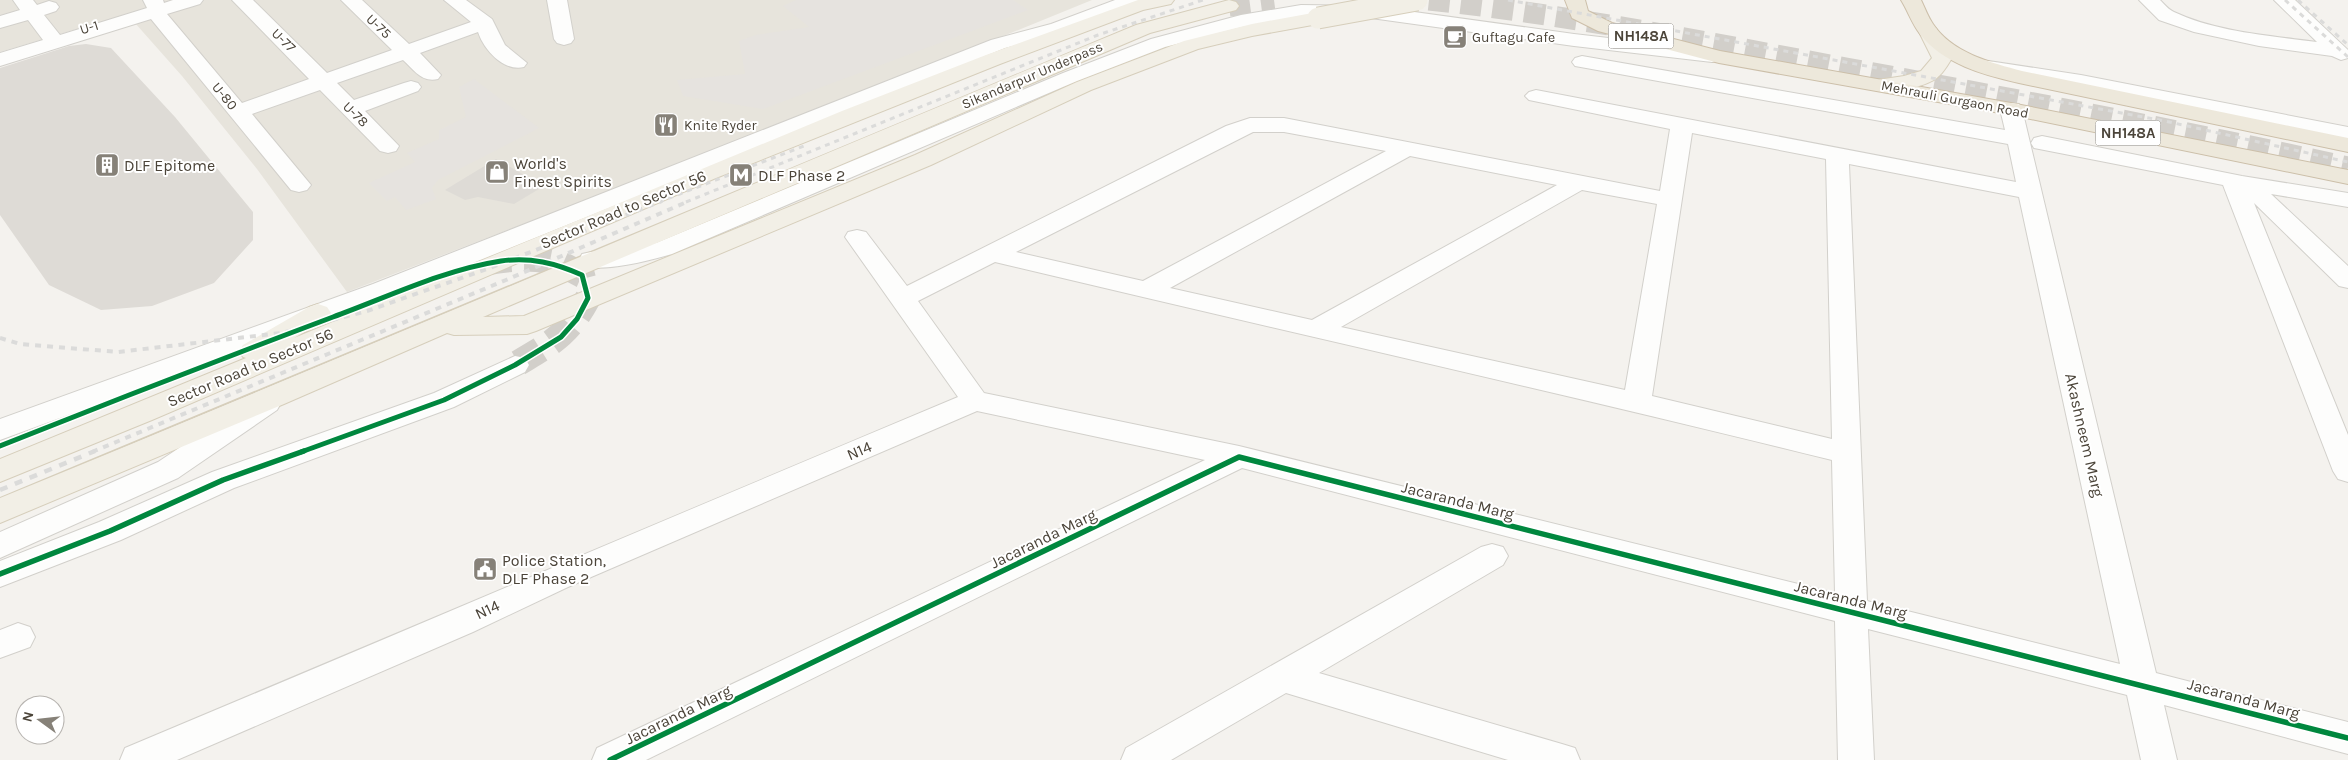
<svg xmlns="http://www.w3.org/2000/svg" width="2348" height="760" viewBox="0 0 2348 760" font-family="Karla,sans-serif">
<rect width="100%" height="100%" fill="#f4f2ee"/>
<path fill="#e7e4dc" d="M 0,0 L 1092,0 L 868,91 L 347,292 L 257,169 L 182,76 L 127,14 L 0,52 Z"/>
<path fill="#e6e3df" d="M 796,0 L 1013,0 L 1028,10 L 763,109 L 683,96 L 677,80 L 745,74 L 739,41 L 756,35 L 809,27 L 783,6 Z
M 474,79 L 539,128 L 438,180 L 432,188 L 436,199 L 406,210 L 395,197 L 387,201 L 369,183 L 415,162 L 407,153 L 439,139 L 439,130 L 466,117 L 459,87 Z"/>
<path fill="#dedbd6" d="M 86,44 L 111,48 L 175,117 L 253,212 L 253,240 L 214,283 L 152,306 L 101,310 L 49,285 L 0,215 L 0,68 L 69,46 Z
M 496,159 L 544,186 L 514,204 L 478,197 L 465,200 L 445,190 Z"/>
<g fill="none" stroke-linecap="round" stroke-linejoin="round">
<path stroke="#d2cfca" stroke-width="26" stroke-dasharray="26 13" stroke-linecap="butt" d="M 375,301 C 430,280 494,248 554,262 C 564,264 573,271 582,275 L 588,298 C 567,337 551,343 515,365"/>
<path stroke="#d2cfca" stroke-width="21" stroke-dasharray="21 11" stroke-linecap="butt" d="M 1429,0 C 1569,15 1707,42 1846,68 C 2014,99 2181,130 2348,167
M 1229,6 L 1274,0"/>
<defs>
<path id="minor" d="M 13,0 L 33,0 L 37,5 L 49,1 L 56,3 L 59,7 L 56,11 L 44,15 L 60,35 L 147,8 L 143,0 L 163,0 L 164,3 L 173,0 L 203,0 L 200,4 L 167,14 L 242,103 L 309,79 L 232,0 L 253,0 L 327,73 L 392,50 L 341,0 L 362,0 L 409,44 L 471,22 L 444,0 L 466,0 L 492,19 L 505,45 L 527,63 L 524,67 C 504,72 484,50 478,32 L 420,53 L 441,75 L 438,79 C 422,83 414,70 403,60 L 337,83 L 354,100 L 404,83 L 411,81 L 418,83 L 421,87 L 418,91 L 365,111 L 399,146 L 396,151 L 388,153 L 380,151 L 320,90 L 252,114 L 311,185 L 307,190 L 299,192 L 291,190 L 151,19 L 0,66 L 0,53 L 43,40 L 28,20 L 0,28 L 0,16 L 20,10 Z
M 547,0 L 567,0 L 574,39 L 571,43 L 564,45 L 557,43 L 554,39 Z
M 1115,0 L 1143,0 L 1140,4 L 1040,41 L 1028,42 L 1005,48 L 391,296 L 0,440 L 0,419 L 373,284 L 991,40 L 1051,24 Z
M 2139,0 L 2160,0 C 2164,4 2169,10 2174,12 C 2216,32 2272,36 2317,42 L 2274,0 L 2295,0 L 2348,50 L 2348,58 L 2341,60 L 2332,56 L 2259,46 L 2194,32 L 2159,20 Z
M 1301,5 L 1371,6 L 1574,34 L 1712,50 L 1719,52 L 1722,56 L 1719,60 L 1712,62 L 1574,46 L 1371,18 L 1301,17 L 1242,27 L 1165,47 L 1077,81 L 672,254 C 647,261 607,272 582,266 L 579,260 L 582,254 L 591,252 L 656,243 L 1063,73 L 1151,39 L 1241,15 Z
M 1582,56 L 2005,130 L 2000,109 L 2003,104 L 2011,103 L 2019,104 L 2022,109 L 2156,673 L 2348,722 L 2348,754 L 2164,705 L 2177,760 L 2141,760 L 2127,695 L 1868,629 L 1874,760 L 1838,760 L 1835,621 L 1242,468 L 646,760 L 592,760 L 597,748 L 1205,460 L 977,411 L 568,587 L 473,632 L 177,760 L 120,760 L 125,748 C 403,632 680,513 958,397 L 845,237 L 848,232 L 857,230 L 866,232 L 907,286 L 1226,126 L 1250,118 L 1284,118 L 1660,191 L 1670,129 L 1529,100 L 1525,96 L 1529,92 L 1536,90 L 2016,182 L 2008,144 L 1575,66 L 1572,62 L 1575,58 ZM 1253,132 L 1284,132 L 1386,151 L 1143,281 L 1016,252 ZM 1692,133 L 1826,159 L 1832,439 L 1652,396 ZM 1410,156 L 1557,185 L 1312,320 L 1170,288 ZM 1849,164 L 2019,197 L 2120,664 L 1867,601 ZM 1582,190 L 1657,204 L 1625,390 L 1341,327 ZM 995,262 C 1274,329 1554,391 1832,460 L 1835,593 L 1239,446 L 984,393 L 918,301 Z
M 1982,60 L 2081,75 L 2348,127 L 2348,141 L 2081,87 L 1975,70 L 1972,66 L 1975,62 Z
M 2042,136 L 2242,176 L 2348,193 L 2348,207 L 2271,194 L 2348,266 L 2348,288 L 2339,286 L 2254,203 L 2348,435 L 2348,482 L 2338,479 L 2333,471 L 2223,185 L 2034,148 L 2031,143 L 2034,138 Z
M 515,356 L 525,358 L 529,365 L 525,372 L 454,407 L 234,488 L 121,540 L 0,587 L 0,561 L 99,522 L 212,472 L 434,393 Z
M 267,393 L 277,396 L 281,403 L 277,410 L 178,478 L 0,558 L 0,532 L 158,462 L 257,396 Z
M 1492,544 L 1503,547 L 1508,556 L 1503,565 L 1319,673 L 1562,744 L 1575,748 L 1580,760 L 1508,760 L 1286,693 L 1171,760 L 1121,760 L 1126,748 L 1481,547 Z
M 18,623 L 30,627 L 35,637 L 30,647 L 0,658 L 0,630 Z"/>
<path id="major" d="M 1138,0 L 1174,0 L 1171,4 L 1143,10 L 1000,64 L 716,178 L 152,420 L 0,482 L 0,459 L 246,358 L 243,357 L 239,351 L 243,345 L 309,307 L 318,304 L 327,307 L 331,313 L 327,319 L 294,338 L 842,111 L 986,55 Z
M 1229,0 L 1236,2 L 1239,6 L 1236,10 L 1150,33 L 483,317 L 524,316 L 915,155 L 1077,82 L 1184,41 L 1252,24 L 1318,12 L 1325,14 L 1328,18 L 1325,22 L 1318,24 L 1252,36 L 1198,49 L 1091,90 L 931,165 L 536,331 L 527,334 L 454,335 L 447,333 L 284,404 L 0,523 L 0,498 C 380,343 757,181 1136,25 Z
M 1929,26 L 1936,28 L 1952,58 C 1948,65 1941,76 1934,80 C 1918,89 1888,94 1871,89 L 1868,85 L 1871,81 L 1904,76 L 1921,71 L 1932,58 L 1919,32 L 1922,28 Z"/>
<path id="highway" d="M 1565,0 L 1585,0 L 1588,11 L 1612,23 L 1720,51 L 2011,103 L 2348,170 L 2348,184 L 2011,115 L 1719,63 L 1598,31 L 1572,18 Z
M 1901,0 L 1921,0 C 1925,8 1928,17 1933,24 C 1952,53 1992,63 2022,71 L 2348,138 L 2348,152 L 2019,83 C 1984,75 1943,64 1920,34 C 1912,24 1908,11 1901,0 Z"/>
</defs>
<use href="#minor" stroke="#d2d0cb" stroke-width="2"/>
<use href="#major" stroke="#d6cebb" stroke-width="2"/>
<use href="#highway" stroke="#ccbfa9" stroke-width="2"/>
<use href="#minor" fill="#fdfdfc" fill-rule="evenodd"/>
<use href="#major" fill="#f2efe6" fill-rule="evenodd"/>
<use href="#highway" fill="#ede8db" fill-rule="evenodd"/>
<path stroke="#dbdbda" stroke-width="3" stroke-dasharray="5 5" stroke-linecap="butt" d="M 1508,0 L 2165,121 L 2348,162
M 2285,0 L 2348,57
M 2298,0 L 2348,45
M 659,202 L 804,146
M 686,202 L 1098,35 L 1203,0"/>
<path stroke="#dbdbda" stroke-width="4" stroke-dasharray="6 6" stroke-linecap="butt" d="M 0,338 L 20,344 L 118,352 L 281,333 L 367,311 L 487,269 L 662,201
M 92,452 L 506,280 L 689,201"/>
<path stroke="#dbdbda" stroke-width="4.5" stroke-dasharray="8 8" stroke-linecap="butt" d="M 0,490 L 95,451"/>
<defs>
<path id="major-bridge" d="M 1318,18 L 1417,0"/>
</defs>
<use href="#major-bridge" stroke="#d6cebb" stroke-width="23" stroke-linecap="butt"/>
<use href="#major-bridge" stroke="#f2efe6" stroke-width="21"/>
<defs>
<path id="cycleway-far1" d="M 0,446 C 110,402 221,359 333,317 C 388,297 443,270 501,261 C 531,257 555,263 582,275 L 588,298 L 577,319 L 561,337 L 515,365 L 444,400 L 301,452"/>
<path id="cycleway" d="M 0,574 L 110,531 L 223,480 L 304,451
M 610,760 L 1239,457 L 2348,738"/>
</defs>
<use href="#cycleway-far1" stroke="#fff" stroke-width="8"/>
<use href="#cycleway" stroke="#fff" stroke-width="9"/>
<use href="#cycleway-far1" stroke="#00873e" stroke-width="5"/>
<use href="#cycleway" stroke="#00873e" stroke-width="5.5"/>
</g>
<defs>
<symbol id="cafe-square" viewBox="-11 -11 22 22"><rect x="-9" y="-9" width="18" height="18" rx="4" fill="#868178" stroke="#fff"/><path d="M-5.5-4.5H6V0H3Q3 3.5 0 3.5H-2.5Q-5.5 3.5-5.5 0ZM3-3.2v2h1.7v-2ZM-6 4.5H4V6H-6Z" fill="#fff"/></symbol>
<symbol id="restaurant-square" viewBox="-11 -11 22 22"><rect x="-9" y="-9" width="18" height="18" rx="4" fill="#868178" stroke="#fff"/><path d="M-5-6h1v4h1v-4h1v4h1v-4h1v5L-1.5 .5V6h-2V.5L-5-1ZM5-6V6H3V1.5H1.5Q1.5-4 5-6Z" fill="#fff"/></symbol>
<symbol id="building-square" viewBox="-11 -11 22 22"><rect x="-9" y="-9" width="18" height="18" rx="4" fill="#868178" stroke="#fff"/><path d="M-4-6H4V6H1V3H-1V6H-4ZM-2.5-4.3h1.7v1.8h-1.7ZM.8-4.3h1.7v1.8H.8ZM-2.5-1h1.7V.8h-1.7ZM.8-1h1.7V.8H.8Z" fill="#fff"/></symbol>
<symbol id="shop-square" viewBox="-11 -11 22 22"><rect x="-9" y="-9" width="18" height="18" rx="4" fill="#868178" stroke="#fff"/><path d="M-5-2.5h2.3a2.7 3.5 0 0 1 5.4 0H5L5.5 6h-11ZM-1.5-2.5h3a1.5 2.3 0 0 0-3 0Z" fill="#fff"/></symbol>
<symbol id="metro-square" viewBox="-11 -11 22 22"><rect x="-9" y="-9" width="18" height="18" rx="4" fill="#868178" stroke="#fff"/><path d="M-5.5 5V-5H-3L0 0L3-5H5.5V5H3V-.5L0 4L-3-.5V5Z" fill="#fff"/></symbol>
<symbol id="civic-square" viewBox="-11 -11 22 22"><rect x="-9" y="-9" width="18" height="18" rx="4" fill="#868178" stroke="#fff"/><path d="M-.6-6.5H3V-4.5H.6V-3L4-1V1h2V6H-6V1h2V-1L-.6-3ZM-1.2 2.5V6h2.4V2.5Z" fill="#fff"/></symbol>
</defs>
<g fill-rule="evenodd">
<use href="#cafe-square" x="1441" y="23" width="28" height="28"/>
<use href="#restaurant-square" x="652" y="111" width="28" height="28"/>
<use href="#building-square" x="93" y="151" width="28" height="28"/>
<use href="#shop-square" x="483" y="158" width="28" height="28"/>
<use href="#metro-square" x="727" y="161" width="28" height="28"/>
<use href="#civic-square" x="471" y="555" width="28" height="28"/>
</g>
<g text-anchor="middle" stroke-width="4" stroke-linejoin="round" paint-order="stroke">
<g font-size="14" fill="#4b4439" stroke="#fff">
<text transform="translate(379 26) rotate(43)" y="5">U-75</text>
<text transform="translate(89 27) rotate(-17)" y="5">U-1</text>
<text transform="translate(284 40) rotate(44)" y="5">U-77</text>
<text transform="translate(1032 75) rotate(-23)" y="5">Sikandarpur Underpass</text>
<text transform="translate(225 96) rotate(50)" y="5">U-80</text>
<text transform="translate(1955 99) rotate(11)" y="5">Mehrauli Gurgaon Road</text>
<text transform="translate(356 114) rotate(44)" y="5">U-78</text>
</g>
<g font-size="14" fill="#4b4439" stroke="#fff" text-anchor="start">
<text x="1472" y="42">Guftagu Cafe</text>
<text x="684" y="130">Knite Ryder</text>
</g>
<g fill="#fff" stroke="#817c74" stroke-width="1">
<rect x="1608.5" y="23.5" width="65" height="25" rx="4"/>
<rect x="2095.5" y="120.5" width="65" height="25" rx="4"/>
</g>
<g font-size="15" font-weight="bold" fill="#4b4439">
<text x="1641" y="41">NH148A</text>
<text x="2128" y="138">NH148A</text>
</g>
<g font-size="16" fill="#4b4439" stroke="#fff" text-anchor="start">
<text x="514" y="169">World's<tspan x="514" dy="18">Finest Spirits</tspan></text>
<text x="124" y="171">DLF Epitome</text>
<text x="758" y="181">DLF Phase 2</text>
<text x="502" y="566">Police Station,<tspan x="502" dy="18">DLF Phase 2</tspan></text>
</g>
<g font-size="16" fill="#4b4439" stroke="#fff">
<text transform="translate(623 209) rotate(-23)" y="6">Sector Road to Sector 56</text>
<text transform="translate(250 367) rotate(-23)" y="6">Sector Road to Sector 56</text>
<text transform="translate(2085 435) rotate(77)" y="6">Akashneem Marg</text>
<text transform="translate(859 450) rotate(-23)" y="6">N14</text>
<text transform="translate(1458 500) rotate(14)" y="6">Jacaranda Marg</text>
<text transform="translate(1043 538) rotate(-26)" y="6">Jacaranda Marg</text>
<text transform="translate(1851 599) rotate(14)" y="6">Jacaranda Marg</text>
<text transform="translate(487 609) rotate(-25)" y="6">N14</text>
<text transform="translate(2244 698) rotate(15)" y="6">Jacaranda Marg</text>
<text transform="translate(678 714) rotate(-26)" y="6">Jacaranda Marg</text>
</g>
</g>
<g transform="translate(40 720) rotate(285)"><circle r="24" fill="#ffffff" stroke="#b7b4b0"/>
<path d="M0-4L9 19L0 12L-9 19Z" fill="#868178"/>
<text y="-8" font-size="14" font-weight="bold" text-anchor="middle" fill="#4b4439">N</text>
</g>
</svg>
